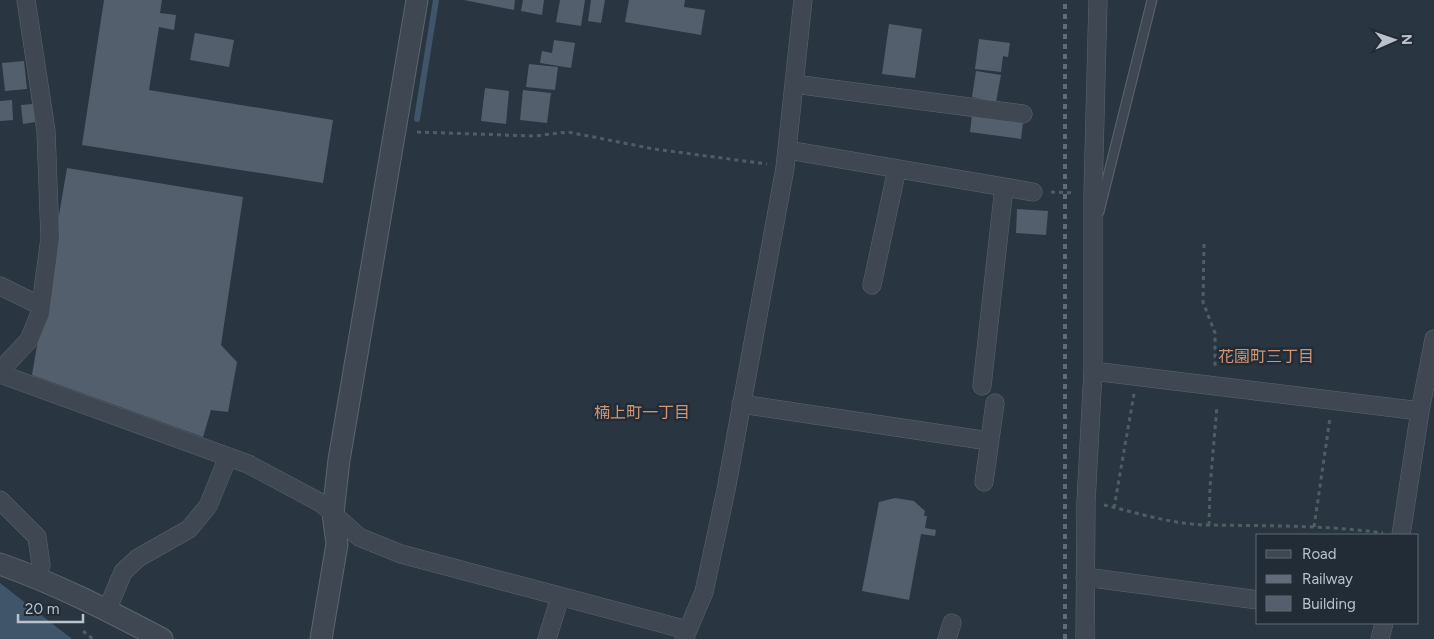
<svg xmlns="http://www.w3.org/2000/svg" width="1434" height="639" viewBox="0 0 1434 639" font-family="Figtree,'Noto Sans JP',sans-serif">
<rect width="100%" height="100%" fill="#293642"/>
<path fill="#40546a" d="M 0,583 L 72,639 L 0,639 Z"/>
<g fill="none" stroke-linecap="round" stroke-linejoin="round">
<path stroke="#40546a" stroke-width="6" d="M 417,119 L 436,0"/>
</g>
<path fill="#535f6d" d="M 104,0 L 162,0 L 160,13 L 176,15 L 174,30 L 159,27 L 149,90 L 333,120 L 323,183 L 82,145 Z
M 464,0 L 515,0 L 514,10 Z
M 523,0 L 544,0 L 542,15 L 521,11 Z
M 560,0 L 585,0 L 581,26 L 556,22 Z
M 591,0 L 605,0 L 601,23 L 588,21 Z
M 629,0 L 685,0 L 684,7 L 705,10 L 701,35 L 625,22 Z
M 889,24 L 922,29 L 915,78 L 882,74 Z
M 195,33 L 234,40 L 229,67 L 190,60 Z
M 979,39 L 1010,43 L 1008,57 L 1003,56 L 1001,72 L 975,69 Z
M 554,40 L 575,43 L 571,68 L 540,63 L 542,51 L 552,53 Z
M 24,61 L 27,89 L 5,91 L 2,63 Z
M 529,64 L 558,67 L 555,90 L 526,87 Z
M 976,71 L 1001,75 L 996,102 L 972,97 Z
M 485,88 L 509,91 L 506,124 L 481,121 Z
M 523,90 L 551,93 L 547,123 L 520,120 Z
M 12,100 L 13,120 L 0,121 L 0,101 Z
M 33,104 L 35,122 L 23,124 L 21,105 Z
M 972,115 L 1023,122 L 1021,139 L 970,132 Z
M 67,168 L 243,197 L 221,345 L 237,362 L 228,412 L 211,410 L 203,437 L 32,375 Z
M 1017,209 L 1048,211 L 1046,235 L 1016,233 Z
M 895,498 L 914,501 L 925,511 L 924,516 L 927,516 L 925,528 L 936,530 L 935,536 L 921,534 L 909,600 L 862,591 L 879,502 Z"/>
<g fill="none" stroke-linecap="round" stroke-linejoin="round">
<defs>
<path id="service" d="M 1099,212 L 1152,0"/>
<path id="minor" d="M 794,84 L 1023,114
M 788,150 L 1033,192
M 872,285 L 897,169
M 0,286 L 41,306
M 0,371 L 29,340 L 40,313 L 50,238 L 46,131 L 26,0
M 1093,371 L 1420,411
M 0,374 L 248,464 L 321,503 L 359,537 L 401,554 L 687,630
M 982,386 L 1004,187
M 741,404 L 989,441
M 984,482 L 995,403
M 0,500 L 37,537 L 41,565 L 37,577
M 1401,535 L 1420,411 L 1434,339
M 1085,577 L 1258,600
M 107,610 L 123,572 L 138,558 L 189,529 L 208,506 L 228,457
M 547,639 L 560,597
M 684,639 L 704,592 L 726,490 L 785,168 L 803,0
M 947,639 L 952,623
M 1085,639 L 1086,502 L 1093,371 L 1093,193 L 1098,0
M 1380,639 L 1384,623"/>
<path id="tertiary" d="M 0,564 C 57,584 109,611 162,639
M 321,639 L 337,544 L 333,513 L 339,460 L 417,0"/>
</defs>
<use href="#service" stroke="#5c656f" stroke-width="11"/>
<use href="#minor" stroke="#5c656f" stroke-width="19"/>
<use href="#tertiary" stroke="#5c656f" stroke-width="23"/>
<path stroke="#4c6062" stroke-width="3" stroke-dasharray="4 4" stroke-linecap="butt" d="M 417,132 L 534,136 L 568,132 L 654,149 L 767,164
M 1051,192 L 1075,193
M 1204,244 L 1203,302 L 1215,333 L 1215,367
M 1104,505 C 1138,513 1174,525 1210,525 C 1268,526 1325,525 1383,533
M 1114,508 L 1134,394
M 1209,525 L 1210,487 L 1217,406
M 1314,527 L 1330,418
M 83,631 L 93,639"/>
<use href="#service" stroke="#3e4752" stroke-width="9"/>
<use href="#minor" stroke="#3e4752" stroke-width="18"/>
<use href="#tertiary" stroke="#3e4752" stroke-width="21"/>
<path stroke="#606c79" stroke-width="4" stroke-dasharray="5 5" stroke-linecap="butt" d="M 1065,639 L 1065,0"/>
</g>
<g text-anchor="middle" stroke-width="5" stroke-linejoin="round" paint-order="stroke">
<g font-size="16" fill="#d09572" stroke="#222c37">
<text x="1266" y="362">花園町三丁目</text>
<text x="642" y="418">楠上町一丁目</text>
</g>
</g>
<rect x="1256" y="534" width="162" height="90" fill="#222c37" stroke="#5f6873"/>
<rect x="1266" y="550" width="25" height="8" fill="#3e4752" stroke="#5f6873"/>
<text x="1302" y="559" font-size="15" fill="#bbc2cc">Road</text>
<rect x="1266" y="575" width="25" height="8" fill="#606c79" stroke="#5f6873"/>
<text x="1302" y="584" font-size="15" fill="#bbc2cc">Railway</text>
<rect x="1266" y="596" width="25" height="15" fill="#535f6d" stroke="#5f6873"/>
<text x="1302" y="609" font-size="15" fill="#bbc2cc">Building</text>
<g transform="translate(1394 40) rotate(88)" stroke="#222c37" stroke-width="4" paint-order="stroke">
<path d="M0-4L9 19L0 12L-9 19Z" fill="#bbc2cc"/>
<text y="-8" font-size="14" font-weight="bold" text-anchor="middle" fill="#bbc2cc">N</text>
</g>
<path d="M18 614v8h65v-8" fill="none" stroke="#bbc2cc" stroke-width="2.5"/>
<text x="25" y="614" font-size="15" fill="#bbc2cc" stroke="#222c37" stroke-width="4" paint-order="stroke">20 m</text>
</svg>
